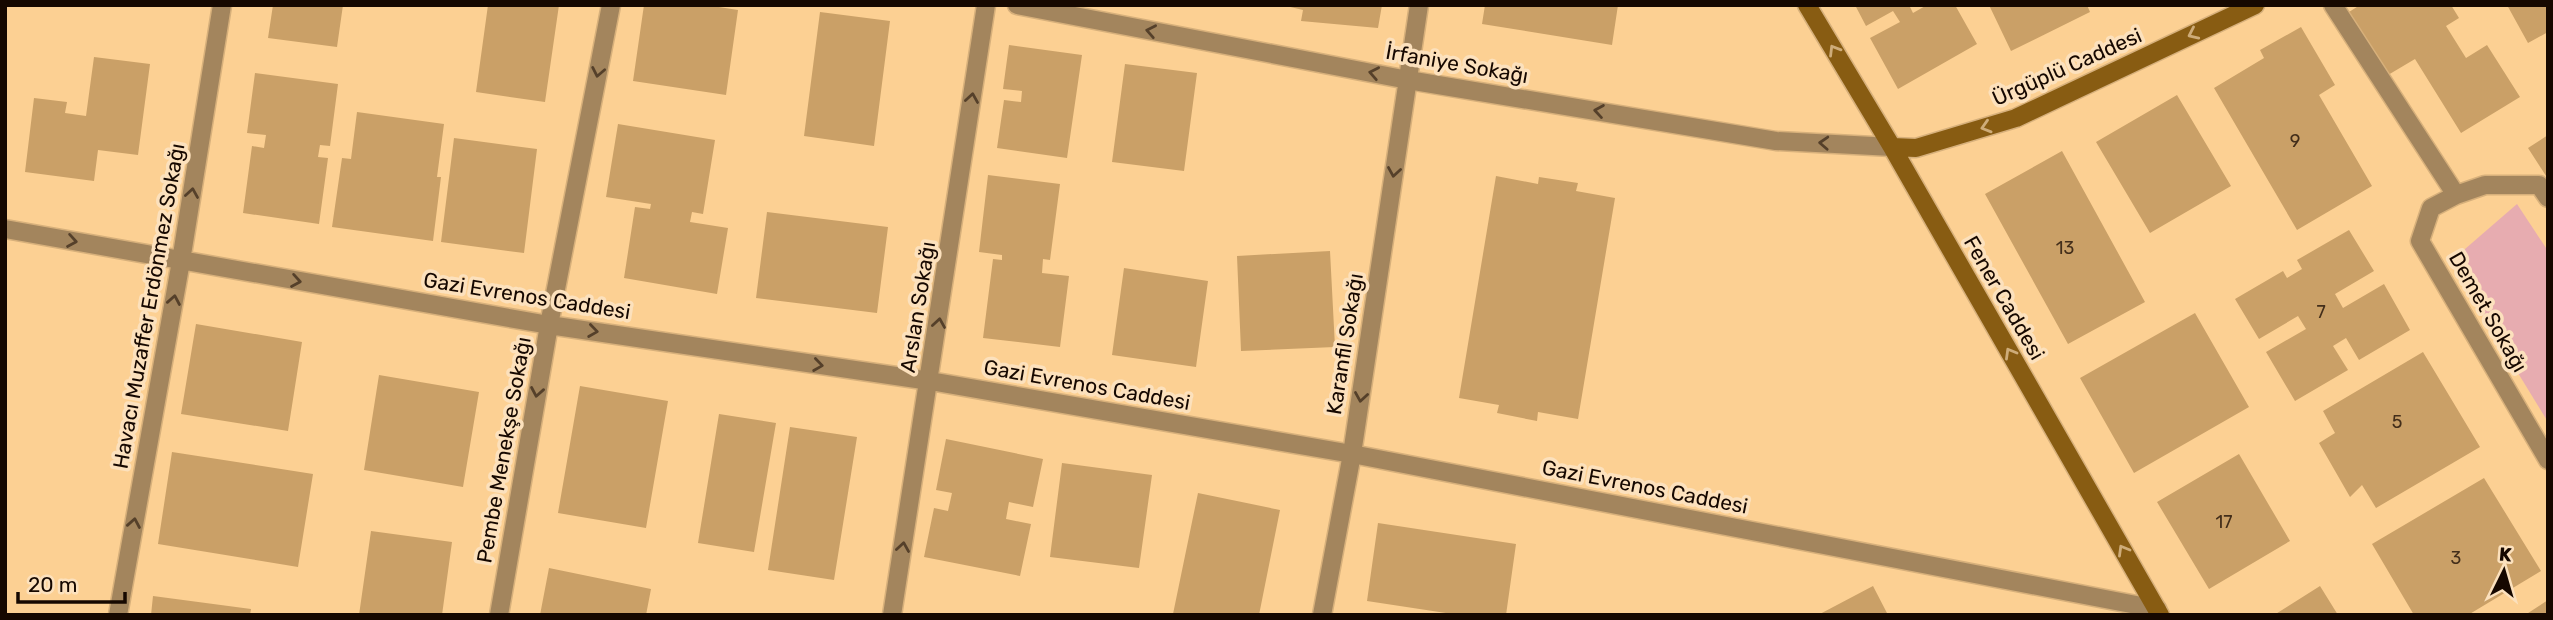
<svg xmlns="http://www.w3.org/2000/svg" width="2553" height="620" viewBox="0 0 2553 620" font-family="Rubik,sans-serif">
<rect width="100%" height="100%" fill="#fcd093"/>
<path fill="#e7acb0" d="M 2517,204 L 2548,251 L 2548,422 L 2450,262 Z"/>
<path fill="#caa067" d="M 273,5 L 343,5 L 337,47 L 268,38 Z
M 488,5 L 559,5 L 545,102 L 476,92 Z
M 644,5 L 706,5 L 738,10 L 726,95 L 633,81 Z
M 1282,5 L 1382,5 L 1378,28 L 1301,21 L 1303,10 Z
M 1485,5 L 1618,5 L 1612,45 L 1482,24 Z
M 1855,5 L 1909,5 L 1913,13 L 1927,5 L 1955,5 L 1977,44 L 1898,89 L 1870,38 L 1900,22 L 1893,11 L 1866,26 Z
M 1989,5 L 2087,5 L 2090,12 L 2011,51 Z
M 2360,5 L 2451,5 L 2459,18 L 2446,26 L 2466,58 L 2487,45 L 2520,97 L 2461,133 L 2415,59 L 2388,75 L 2349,12 Z
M 2507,5 L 2548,5 L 2548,32 L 2528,43 Z
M 820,12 L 890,21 L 874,146 L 804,136 Z
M 2301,27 L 2335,85 L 2319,95 L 2372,186 L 2297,230 L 2214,88 L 2264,58 L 2260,50 Z
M 1009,45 L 1082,55 L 1067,158 L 997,148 L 1004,100 L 1021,102 L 1022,91 L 1003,89 Z
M 94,57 L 150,64 L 138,155 L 98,150 L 94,181 L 25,172 L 34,98 L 67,102 L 65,113 L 86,116 Z
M 1125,64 L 1197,73 L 1184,171 L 1112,162 Z
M 255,73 L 338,84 L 330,146 L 320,145 L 318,157 L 328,158 L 319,224 L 243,213 L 252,146 L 264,148 L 266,135 L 247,133 Z
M 2177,95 L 2231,186 L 2150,233 L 2096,142 Z
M 357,112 L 444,124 L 437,177 L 441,177 L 433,241 L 332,227 L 342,158 L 351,159 Z
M 618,124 L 715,140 L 703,214 L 692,212 L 690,222 L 728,228 L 717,294 L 624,278 L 635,207 L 650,209 L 651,204 L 606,197 Z
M 2548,135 L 2548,179 L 2528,148 Z
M 454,138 L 537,149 L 524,253 L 441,242 Z
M 2062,151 L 2145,302 L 2068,344 L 1985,194 Z
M 988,175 L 1060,184 L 1050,260 L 1043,259 L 1042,273 L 1069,276 L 1060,347 L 983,338 L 993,259 L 1002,260 L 1002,255 L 979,252 Z
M 1496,176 L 1538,184 L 1539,177 L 1578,183 L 1576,191 L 1615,198 L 1578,419 L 1538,412 L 1537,421 L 1497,413 L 1499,405 L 1459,398 Z
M 767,212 L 888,227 L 877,313 L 756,298 Z
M 2349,230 L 2374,271 L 2335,294 L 2343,308 L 2384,284 L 2410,330 L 2359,360 L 2346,338 L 2333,346 L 2348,370 L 2295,401 L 2266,352 L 2306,329 L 2298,316 L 2259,339 L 2235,299 L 2283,271 L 2287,278 L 2302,269 L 2297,260 Z
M 1330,251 L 1335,347 L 1241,351 L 1237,256 Z
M 1124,268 L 1208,281 L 1196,367 L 1112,355 Z
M 2195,313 L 2249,407 L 2134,473 L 2080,378 Z
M 196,324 L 302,342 L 288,431 L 181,414 Z
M 2423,352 L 2480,447 L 2376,508 L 2362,485 L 2350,497 L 2319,443 L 2335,433 L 2323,411 Z
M 379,375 L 479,392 L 463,487 L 364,470 Z
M 580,386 L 668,401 L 646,528 L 558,513 Z
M 719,414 L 776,423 L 754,552 L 698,543 Z
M 790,427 L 857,437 L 834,580 L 768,570 Z
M 946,439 L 1043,459 L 1033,507 L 1009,502 L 1006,519 L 1031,524 L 1020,576 L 924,557 L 934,508 L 948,511 L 952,493 L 936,490 Z
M 172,452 L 313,474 L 298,567 L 158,544 Z
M 2239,454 L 2290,541 L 2209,589 L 2157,502 Z
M 1062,463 L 1152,475 L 1139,568 L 1050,557 Z
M 2484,478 L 2541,571 L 2468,615 L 2414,615 L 2372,544 Z
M 1198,493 L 1280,510 L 1259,615 L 1173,614 Z
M 1378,523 L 1516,544 L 1506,615 L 1459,615 L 1367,601 Z
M 371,531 L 452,542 L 442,615 L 359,615 Z
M 549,568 L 651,589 L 646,615 L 540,615 Z
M 1873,586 L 1888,615 L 1818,615 Z
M 2320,586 L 2338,615 L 2274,615 Z
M 153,596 L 251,609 L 250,615 L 151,615 Z
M 2548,600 L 2548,615 L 2525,615 Z"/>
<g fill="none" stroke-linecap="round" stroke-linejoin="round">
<defs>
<path id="minor" d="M 1017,5 L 1408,80 L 1776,141 L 1892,147
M 2333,5 L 2456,195
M 2548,198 L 2539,185 L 2485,185 L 2456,195 L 2431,208 L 2420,241 L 2548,460
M 5,229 L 549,325 L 930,381 L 1352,454 L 2157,609
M 118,615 L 181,261 L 222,5
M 499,615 L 549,325 L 611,5
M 892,615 L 986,5
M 1322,615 L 1352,454 L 1419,5"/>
<path id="secondary" d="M 1807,5 L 1892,147 L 2160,615
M 1892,147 L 1916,148 L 2016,118 L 2255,5"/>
</defs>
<use href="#minor" stroke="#d7b07b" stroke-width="21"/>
<use href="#secondary" stroke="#d7b07b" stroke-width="21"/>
<use href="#minor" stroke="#a3855d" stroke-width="18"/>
<use href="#secondary" stroke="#885c12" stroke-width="18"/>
</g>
<defs><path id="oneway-chevron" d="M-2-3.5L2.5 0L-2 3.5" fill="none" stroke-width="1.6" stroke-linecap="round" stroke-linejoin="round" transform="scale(1.75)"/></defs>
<g stroke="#55402a">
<use href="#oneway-chevron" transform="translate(1151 31) rotate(-169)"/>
<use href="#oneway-chevron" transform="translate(598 72) rotate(101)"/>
<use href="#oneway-chevron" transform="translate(1374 73) rotate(-169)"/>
<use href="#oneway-chevron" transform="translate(972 98) rotate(-81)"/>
<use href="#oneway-chevron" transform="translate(1599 111) rotate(-171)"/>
<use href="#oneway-chevron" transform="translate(1824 143) rotate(-177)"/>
<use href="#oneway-chevron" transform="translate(1394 172) rotate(99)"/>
<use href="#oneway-chevron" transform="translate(192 193) rotate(-81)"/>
<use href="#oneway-chevron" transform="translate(72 241) rotate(10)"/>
<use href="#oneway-chevron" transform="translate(296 281) rotate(10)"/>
<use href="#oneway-chevron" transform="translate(174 300) rotate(-80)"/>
<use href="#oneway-chevron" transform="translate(939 323) rotate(-81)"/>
<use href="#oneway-chevron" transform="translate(593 331) rotate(8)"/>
<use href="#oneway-chevron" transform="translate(818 365) rotate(8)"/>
<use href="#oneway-chevron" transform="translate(537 392) rotate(100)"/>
<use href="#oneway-chevron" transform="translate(1361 397) rotate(99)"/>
<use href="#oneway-chevron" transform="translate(134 523) rotate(-80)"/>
<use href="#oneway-chevron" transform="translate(903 547) rotate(-81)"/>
</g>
<g stroke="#ceac79">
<use href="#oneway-chevron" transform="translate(2193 34) rotate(155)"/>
<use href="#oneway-chevron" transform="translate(1834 50) rotate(-121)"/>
<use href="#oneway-chevron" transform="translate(1986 127) rotate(163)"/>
<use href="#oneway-chevron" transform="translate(2010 353) rotate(-120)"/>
<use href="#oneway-chevron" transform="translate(2123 550) rotate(-120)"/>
</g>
<g text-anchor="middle" stroke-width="7" stroke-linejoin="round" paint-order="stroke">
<g font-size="18" fill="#432e1a">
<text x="2295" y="147">9</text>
<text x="2065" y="254">13</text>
<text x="2321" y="318">7</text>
<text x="2397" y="428">5</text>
<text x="2224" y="528">17</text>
<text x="2456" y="564">3</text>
</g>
<g font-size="21" fill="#160800" stroke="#fce1bd">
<text transform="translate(1457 64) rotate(10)" y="7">İrfaniye Sokağı</text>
<text transform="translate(2067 67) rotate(-24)" y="7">Ürgüplü Caddesi</text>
<text transform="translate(527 296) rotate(9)" y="7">Gazi Evrenos Caddesi</text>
<text transform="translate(2004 298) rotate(60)" y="7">Fener Caddesi</text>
<text transform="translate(149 306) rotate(-80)" y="7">Havacı Muzaffer Erdönmez Sokağı</text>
<text transform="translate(918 307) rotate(-81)" y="7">Arslan Sokağı</text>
<text transform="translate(2488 312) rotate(60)" y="7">Demet Sokağı</text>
<text transform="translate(1345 344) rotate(-81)" y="7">Karanfil Sokağı</text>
<text transform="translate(1087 385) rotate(10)" y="7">Gazi Evrenos Caddesi</text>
<text transform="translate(504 450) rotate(-80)" y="7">Pembe Menekşe Sokağı</text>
<text transform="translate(1645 487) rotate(11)" y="7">Gazi Evrenos Caddesi</text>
</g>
</g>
<rect width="2553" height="620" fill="none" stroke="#160800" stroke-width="14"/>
<g transform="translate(2504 571) rotate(5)" stroke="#fce1bd" stroke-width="5" paint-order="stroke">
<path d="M0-5L12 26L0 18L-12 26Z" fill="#160800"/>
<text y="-10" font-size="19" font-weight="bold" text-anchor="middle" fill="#160800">K</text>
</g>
<path d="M18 592v10h107v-10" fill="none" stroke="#160800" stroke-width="3.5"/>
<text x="28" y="592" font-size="21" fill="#160800" stroke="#fce1bd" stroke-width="5" paint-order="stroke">20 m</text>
</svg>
